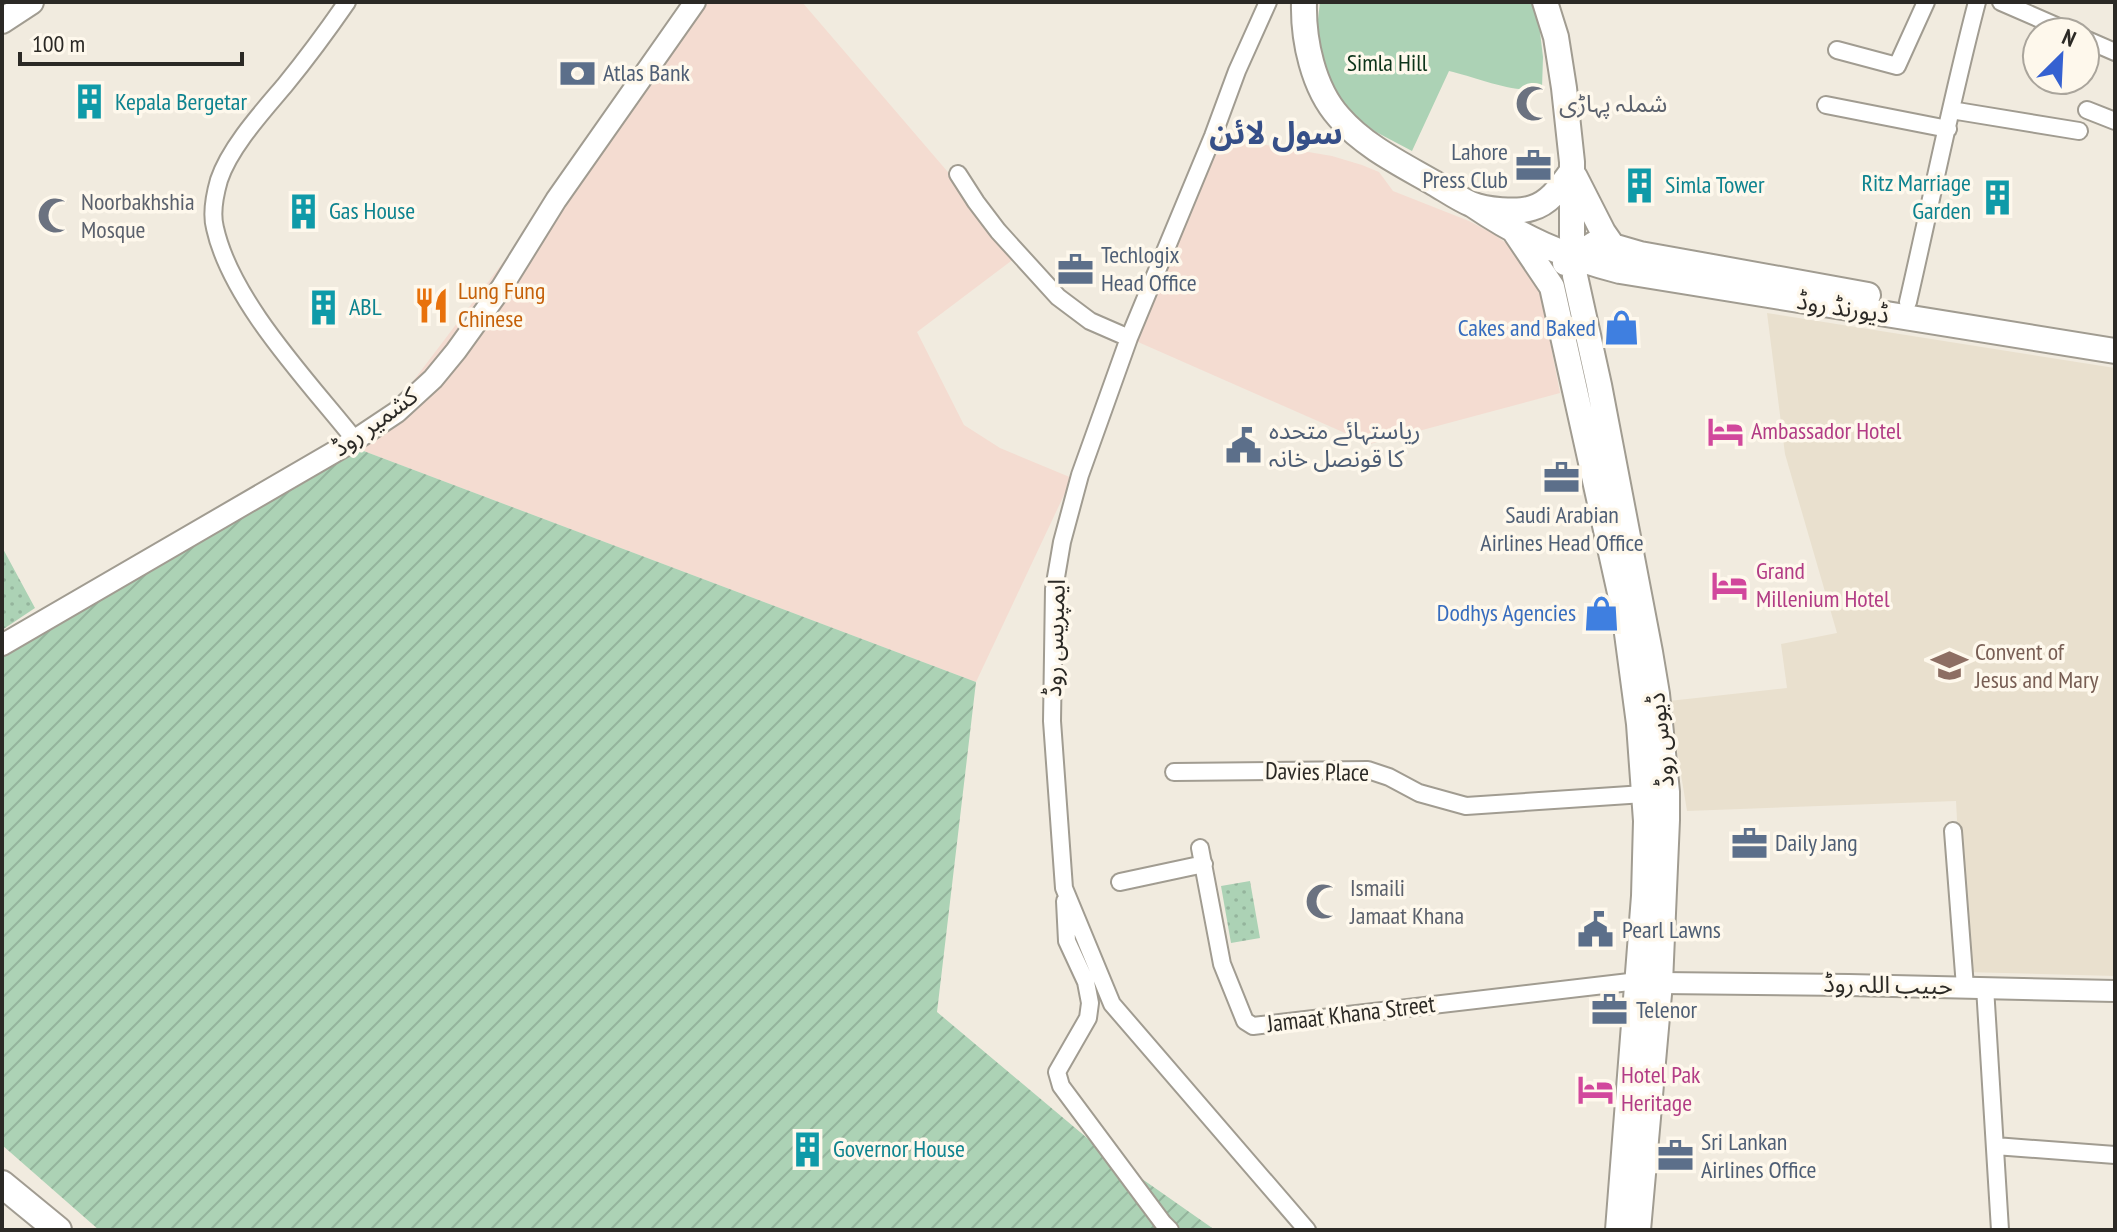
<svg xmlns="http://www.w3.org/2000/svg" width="2117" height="1232" viewBox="0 0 2117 1232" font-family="'PT Sans Narrow','Noto Sans Arabic',sans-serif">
<defs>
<pattern id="grass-dots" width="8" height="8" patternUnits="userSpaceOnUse" patternTransform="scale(2)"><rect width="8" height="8" fill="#acd2b5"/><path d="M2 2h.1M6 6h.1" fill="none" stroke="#94b49c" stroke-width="1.8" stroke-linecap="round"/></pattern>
<pattern id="garden-furrows" width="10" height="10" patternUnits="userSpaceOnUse" patternTransform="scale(2)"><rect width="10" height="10" fill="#acd2b5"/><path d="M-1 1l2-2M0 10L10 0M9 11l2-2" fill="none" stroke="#94b49c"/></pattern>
</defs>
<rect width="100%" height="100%" fill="#f1ebdf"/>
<path fill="#f4dcd1" d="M 700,2 L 802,2 L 1019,255 L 917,332 L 964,425 L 1000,448 L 1072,478 L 976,682 L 361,450 Z
M 1213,136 L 1332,156 L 1362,165 L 1379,172 L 1393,191 L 1469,221 L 1492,233 L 1523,255 L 1538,279 L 1560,393 L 1370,444 L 1129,338 Z"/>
<path fill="#e9e0ce" d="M 1767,313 L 2115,368 L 2115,976 L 1965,972 L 1956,801 L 1687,811 L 1669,701 L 1787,688 L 1781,644 L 1837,633 L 1785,454 Z"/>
<path fill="url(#grass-dots)" d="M 2,547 L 35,608 L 2,630 Z
M 1250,881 L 1260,938 L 1231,943 L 1221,886 Z"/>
<path fill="#acd2b5" d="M 1320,2 L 1533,2 L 1537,7 L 1543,57 L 1542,88 C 1516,95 1476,77 1449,71 L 1412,151 L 1376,132 L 1344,109 L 1321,61 L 1317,28 Z"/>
<path fill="url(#garden-furrows)" d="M 361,450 L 976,682 L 937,1012 L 1105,1153 L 1215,1230 L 99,1230 L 2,1145 L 2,656 Z"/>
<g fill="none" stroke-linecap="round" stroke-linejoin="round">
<defs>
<path id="minor" d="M 347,2 C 327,31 307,58 285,85 C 263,111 230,147 219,180 C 215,194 211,213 215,228 C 231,301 308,381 355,440
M 1268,2 L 1237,71 L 1213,136 L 1129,338 L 1080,475 L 1062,542 L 1054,589 L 1052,721 L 1064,888 L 1112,1004 L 1307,1230
M 2001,2 L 2070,32
M 2085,39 L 2115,52
M 1837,50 L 1897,66 L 1926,2
M 1826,105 L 1948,129
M 1951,110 L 2079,131
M 2087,110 L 2115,121
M 958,174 L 976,202 L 998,231 L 1058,297 L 1090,321 L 1129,338
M 1908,302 C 1931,202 1951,101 1977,2
M 1174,772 L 1368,770 L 1389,777 L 1419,793 L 1466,806 L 1644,794
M 1953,831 L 1965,987
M 1200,848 L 1222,964 L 1245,1021 L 1253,1026 L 1638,981
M 1120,882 L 1204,864
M 1065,901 L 1067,941 L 1086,982 L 1090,1003 L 1088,1018 L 1057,1072 L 1061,1086 L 1163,1223 L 1170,1230
M 1985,987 L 2000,1230
M 1995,1146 L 2115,1155"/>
<path id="tertiary" d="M 2,645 L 355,440 L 397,412 L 433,379 L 456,351 L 502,287 L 556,200 L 695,2
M 1660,983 L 1849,985 L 2115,991"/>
<path id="secondary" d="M 1304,2 C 1303,40 1313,88 1339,117 C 1364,146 1401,164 1434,183 C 1446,190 1459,199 1471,204 C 1485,210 1518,213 1532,208 C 1550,203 1561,186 1572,171
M 1545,2 L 1556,37 L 1564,88 L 1572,162 L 1572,237 L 1575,276 L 1599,385 L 1650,652 L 1657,694 L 1667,792 L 1667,820 L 1660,983 L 1638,1230
M 2,21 L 31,2
M 1575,177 L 1603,232 L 1612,245
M 1473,205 C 1520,237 1565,257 1620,271 L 2115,351
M 1515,232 L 1552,287 L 1624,611 L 1639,724 L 1646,821 L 1644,896 L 1618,1230
M 1565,263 L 1594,244 L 1602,243 L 1640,254 L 1868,295"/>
<path id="primary" d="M 2,1184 L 58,1230"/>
</defs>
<use href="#minor" stroke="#a19c91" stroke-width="20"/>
<use href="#tertiary" stroke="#a19c91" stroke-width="24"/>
<use href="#secondary" stroke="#a19c91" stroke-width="28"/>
<use href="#primary" stroke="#a19c91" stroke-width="30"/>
<use href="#minor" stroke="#fff" stroke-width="16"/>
<use href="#tertiary" stroke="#fff" stroke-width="20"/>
<use href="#secondary" stroke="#fff" stroke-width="24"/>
<use href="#primary" stroke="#fff" stroke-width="26"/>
</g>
<defs>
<symbol id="bank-bare" viewBox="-9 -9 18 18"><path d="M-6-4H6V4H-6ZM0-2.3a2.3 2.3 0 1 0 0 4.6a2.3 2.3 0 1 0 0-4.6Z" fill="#5c6f8a" stroke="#fef8ec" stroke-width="2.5" paint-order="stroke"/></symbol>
<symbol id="building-bare" viewBox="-9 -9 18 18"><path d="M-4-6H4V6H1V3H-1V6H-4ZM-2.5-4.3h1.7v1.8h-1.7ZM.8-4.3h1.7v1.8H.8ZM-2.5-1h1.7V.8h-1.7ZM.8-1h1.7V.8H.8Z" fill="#0f9aa8" stroke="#fef8ec" stroke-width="2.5" paint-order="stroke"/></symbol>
<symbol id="mosque-bare" viewBox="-9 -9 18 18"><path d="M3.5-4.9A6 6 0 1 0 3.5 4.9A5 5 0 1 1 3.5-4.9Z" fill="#6b7280" stroke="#fef8ec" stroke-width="2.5" paint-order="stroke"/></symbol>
<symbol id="office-bare" viewBox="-9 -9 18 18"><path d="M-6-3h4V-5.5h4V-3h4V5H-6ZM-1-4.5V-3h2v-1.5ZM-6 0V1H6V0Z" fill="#5c6f8a" stroke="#fef8ec" stroke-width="2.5" paint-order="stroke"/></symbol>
<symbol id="restaurant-bare" viewBox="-9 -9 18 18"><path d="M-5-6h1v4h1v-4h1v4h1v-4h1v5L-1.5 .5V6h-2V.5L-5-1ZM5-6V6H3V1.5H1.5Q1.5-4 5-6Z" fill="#e8710a" stroke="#fef8ec" stroke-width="2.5" paint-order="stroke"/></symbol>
<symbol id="shop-bare" viewBox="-9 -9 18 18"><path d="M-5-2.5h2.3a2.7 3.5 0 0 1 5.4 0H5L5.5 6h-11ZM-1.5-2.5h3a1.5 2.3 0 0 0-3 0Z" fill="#3f7fe0" stroke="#fef8ec" stroke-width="2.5" paint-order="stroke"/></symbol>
<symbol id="hotel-bare" viewBox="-9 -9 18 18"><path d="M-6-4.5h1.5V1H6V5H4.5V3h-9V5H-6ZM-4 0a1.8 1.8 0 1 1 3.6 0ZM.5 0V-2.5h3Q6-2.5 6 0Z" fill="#d1479c" stroke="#fef8ec" stroke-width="2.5" paint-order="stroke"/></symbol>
<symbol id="civic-bare" viewBox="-9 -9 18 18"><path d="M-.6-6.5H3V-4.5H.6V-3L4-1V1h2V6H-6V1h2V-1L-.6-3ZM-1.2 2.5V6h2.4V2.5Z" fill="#5c6f8a" stroke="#fef8ec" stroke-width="2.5" paint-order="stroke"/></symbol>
<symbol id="school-bare" viewBox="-9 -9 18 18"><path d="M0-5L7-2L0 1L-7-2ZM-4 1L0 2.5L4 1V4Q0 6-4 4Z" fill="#8d6e63" stroke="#fef8ec" stroke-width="2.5" paint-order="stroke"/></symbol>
</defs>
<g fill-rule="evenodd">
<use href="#bank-bare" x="552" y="48" width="51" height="51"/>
<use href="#building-bare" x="64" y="76" width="51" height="51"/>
<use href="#mosque-bare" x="1508" y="78" width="51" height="51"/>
<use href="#office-bare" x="1508" y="140" width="51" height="51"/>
<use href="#building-bare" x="1614" y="160" width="51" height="51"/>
<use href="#building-bare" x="1972" y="172" width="51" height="51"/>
<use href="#building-bare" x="278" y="186" width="51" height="51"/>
<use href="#mosque-bare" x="30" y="190" width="51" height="51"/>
<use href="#office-bare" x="1050" y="244" width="51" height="51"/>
<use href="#restaurant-bare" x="406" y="280" width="51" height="51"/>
<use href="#building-bare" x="298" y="282" width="51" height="51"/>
<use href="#shop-bare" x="1596" y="302" width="51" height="51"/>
<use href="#hotel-bare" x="1700" y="406" width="51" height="51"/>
<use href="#civic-bare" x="1218" y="420" width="51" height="51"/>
<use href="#office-bare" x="1536" y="452" width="51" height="51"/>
<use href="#hotel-bare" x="1704" y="560" width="51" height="51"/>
<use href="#shop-bare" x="1576" y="588" width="51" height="51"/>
<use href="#school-bare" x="1924" y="640" width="51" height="51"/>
<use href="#office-bare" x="1724" y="818" width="51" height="51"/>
<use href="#mosque-bare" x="1298" y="876" width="51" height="51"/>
<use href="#civic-bare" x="1570" y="904" width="51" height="51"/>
<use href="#office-bare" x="1584" y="984" width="51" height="51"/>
<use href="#hotel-bare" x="1570" y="1064" width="51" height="51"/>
<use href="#building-bare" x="782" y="1124" width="51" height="51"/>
<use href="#office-bare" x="1650" y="1130" width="51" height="51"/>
</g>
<g text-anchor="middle" stroke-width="7" stroke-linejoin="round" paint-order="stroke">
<g font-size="24" fill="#0c341a" stroke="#fef8ec">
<text x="1387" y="71">Simla Hill</text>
</g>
<g font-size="24" fill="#4e5e75" stroke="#fef8ec" text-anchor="start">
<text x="603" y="81">Atlas Bank</text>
<text x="1508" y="160" text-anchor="end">Lahore<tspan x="1508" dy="28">Press Club</tspan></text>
<text x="1101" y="263">Techlogix<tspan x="1101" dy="28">Head Office</tspan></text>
<text x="1269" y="439">ریاستہائے متحدہ<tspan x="1269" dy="28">کا قونصل خانہ</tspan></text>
<text x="1562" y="523" text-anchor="middle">Saudi Arabian<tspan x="1562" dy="28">Airlines Head Office</tspan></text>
<text x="1775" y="851">Daily Jang</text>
<text x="1622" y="938">Pearl Lawns</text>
<text x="1636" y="1018">Telenor</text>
<text x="1701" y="1150">Sri Lankan<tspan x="1701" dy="28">Airlines Office</tspan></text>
</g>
<g font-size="24" fill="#0d838f" stroke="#fef8ec" text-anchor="start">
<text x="115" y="110">Kepala Bergetar</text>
<text x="1971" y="191" text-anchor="end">Ritz Marriage<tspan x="1971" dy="28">Garden</tspan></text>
<text x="1665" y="193">Simla Tower</text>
<text x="329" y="219">Gas House</text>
<text x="349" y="315">ABL</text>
<text x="833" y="1157">Governor House</text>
</g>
<g font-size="24" fill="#5b616d" stroke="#fef8ec" text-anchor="start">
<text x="1559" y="112">شملہ پہاڑی</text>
<text x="81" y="210">Noorbakhshia<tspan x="81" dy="28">Mosque</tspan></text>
<text x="1350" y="896">Ismaili<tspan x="1350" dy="28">Jamaat Khana</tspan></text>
</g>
<g font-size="24" fill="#c56008" stroke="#fef8ec" text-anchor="start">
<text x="458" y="299">Lung Fung<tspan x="458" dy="28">Chinese</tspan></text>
</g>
<g font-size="24" fill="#2b2925" stroke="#fef8ec">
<text transform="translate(1843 308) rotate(9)" y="8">ڈیورنڈ روڈ</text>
<text transform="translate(375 422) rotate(-36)" y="8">کشمیر روڈ</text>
<text transform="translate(1055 638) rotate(-88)" y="8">ایمپریس روڈ</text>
<text transform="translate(1661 740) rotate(-96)" y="8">ڈیوس روڈ</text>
<text transform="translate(1317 772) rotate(1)" y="8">Davies Place</text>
<text transform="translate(1888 985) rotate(1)" y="8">حبیب اللہ روڈ</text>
<text transform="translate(1351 1014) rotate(-7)" y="8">Jamaat Khana Street</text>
</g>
<g font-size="24" fill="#366cbe" stroke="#fef8ec" text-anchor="end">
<text x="1596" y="336">Cakes and Baked</text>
<text x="1576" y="621">Dodhys Agencies</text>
</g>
<g font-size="24" fill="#b23c85" stroke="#fef8ec" text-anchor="start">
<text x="1751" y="439">Ambassador Hotel</text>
<text x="1756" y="579">Grand<tspan x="1756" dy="28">Millenium Hotel</tspan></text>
<text x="1621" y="1083">Hotel Pak<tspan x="1621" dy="28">Heritage</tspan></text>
</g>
<g font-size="24" fill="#785e54" stroke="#fef8ec" text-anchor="start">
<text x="1975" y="660">Convent of<tspan x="1975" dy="28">Jesus and Mary</tspan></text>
</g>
<g font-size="32" font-weight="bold" fill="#364f88" stroke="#fef8ec">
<text x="1276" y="144">سول لائن</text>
</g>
</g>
<rect width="2117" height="1232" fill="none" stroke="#2b2925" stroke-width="8"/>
<g transform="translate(2061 56) rotate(24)"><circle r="38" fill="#fef8ec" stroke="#aaa59c" stroke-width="2"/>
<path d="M0-6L14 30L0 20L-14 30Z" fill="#3561d1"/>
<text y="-12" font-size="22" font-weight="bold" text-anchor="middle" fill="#2b2925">N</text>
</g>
<path d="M20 52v12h222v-12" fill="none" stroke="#2b2925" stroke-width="4"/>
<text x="32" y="52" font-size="24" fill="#2b2925" stroke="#fef8ec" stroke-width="6" paint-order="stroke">100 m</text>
</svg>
